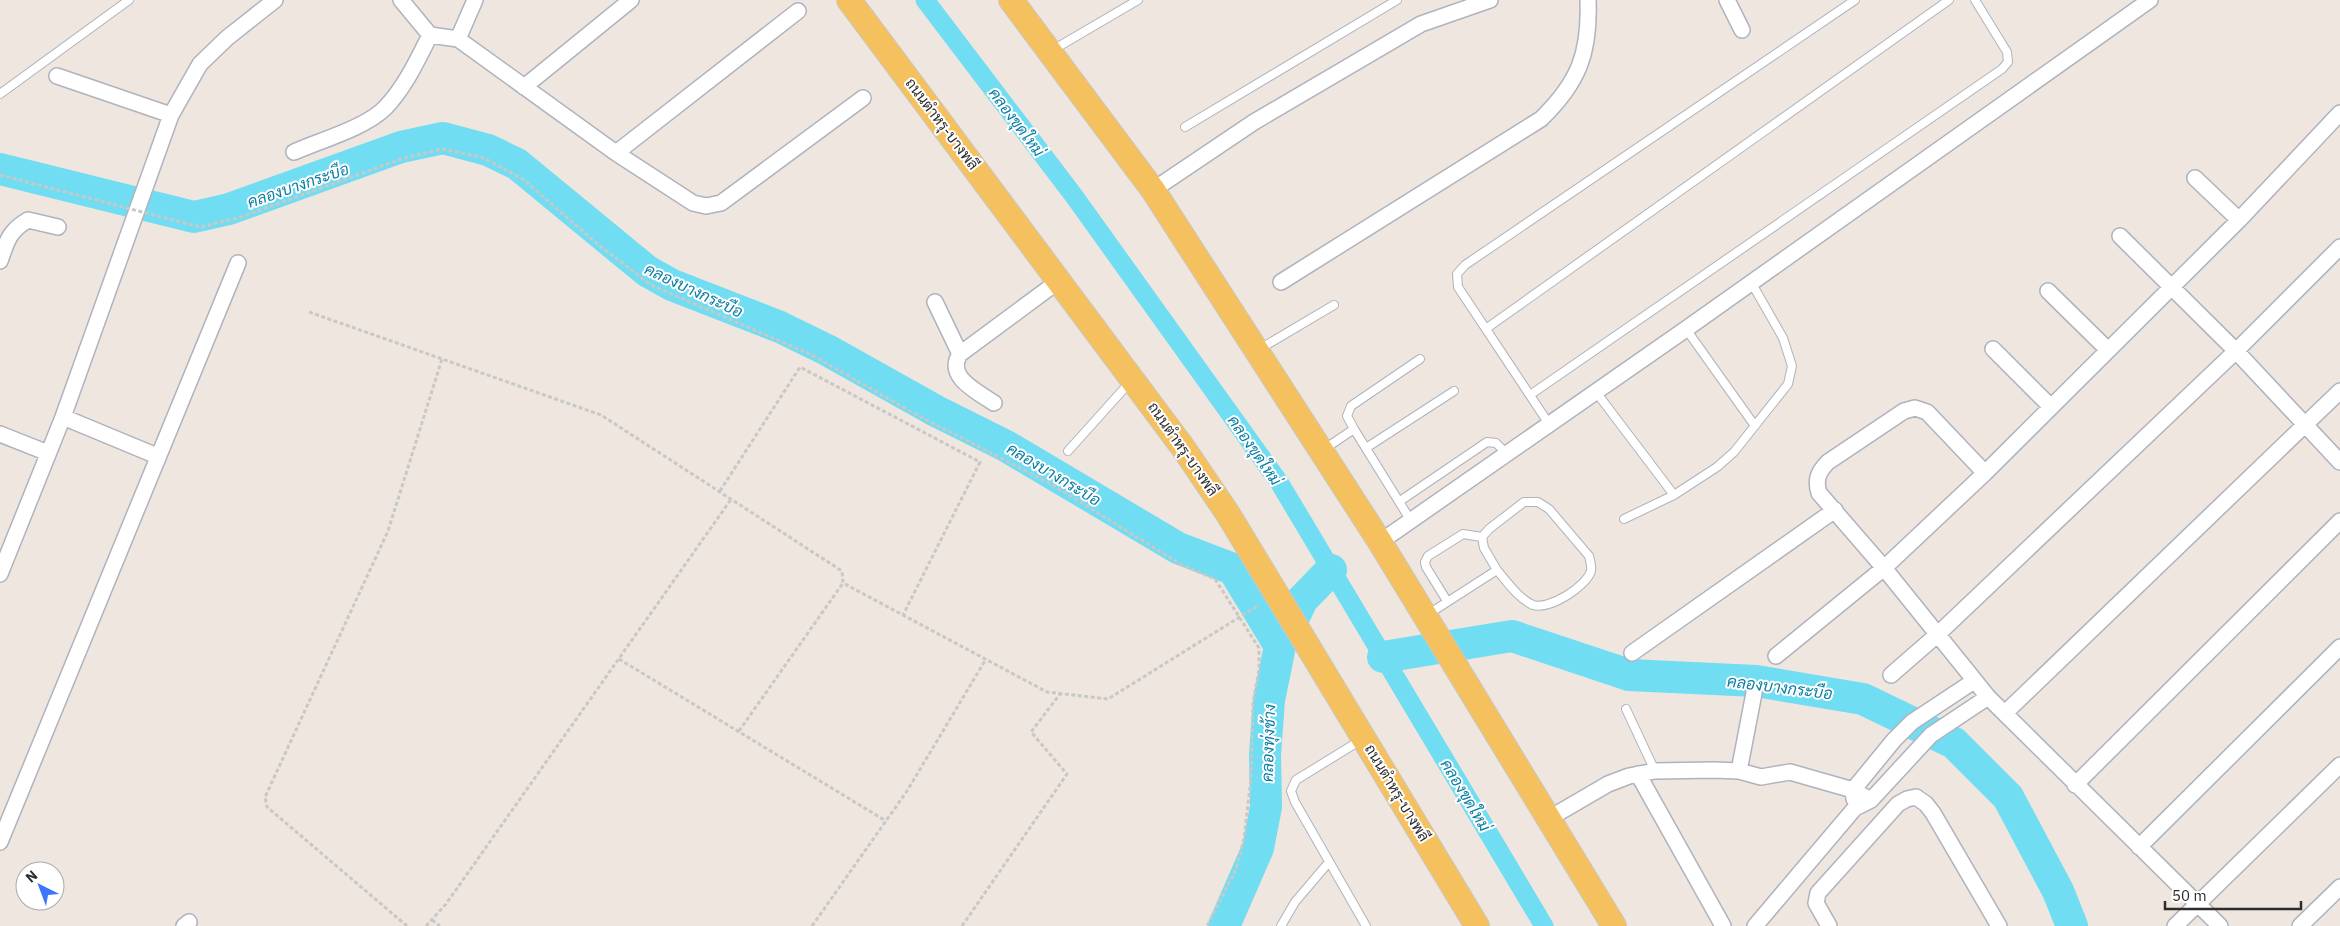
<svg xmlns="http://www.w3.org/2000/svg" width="2340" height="926" viewBox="0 0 2340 926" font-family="'IBM Plex Sans',Sarabun,sans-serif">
<rect width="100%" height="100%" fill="#eee6df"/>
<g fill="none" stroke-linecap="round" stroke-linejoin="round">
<path stroke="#71ddf2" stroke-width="19" d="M 925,0 L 1074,196 L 1279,482 L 1544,926"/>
<path stroke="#71ddf2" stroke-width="32" d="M 0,169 L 194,217 L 229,209 L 401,147 L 443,138 L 488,150 L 517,164 L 647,271 L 672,285 L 780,327 L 827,350 L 936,411 L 1006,446 L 1178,548 L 1233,569 L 1280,646
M 1383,657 L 1512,636 L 1629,675 L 1756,681 L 1863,699 L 1954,743 L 2008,797 L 2058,891 L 2072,926
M 1224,926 L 1258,848 L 1266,807 L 1265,754 L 1269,700 L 1280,646 L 1302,600 L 1331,570"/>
<defs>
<path id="lane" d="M 1051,51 L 1138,0
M 0,94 L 129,0
M 1185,127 L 1397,0
M 1487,328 L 1949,0
M 1686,329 L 1755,426
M 1258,350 L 1334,305
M 1596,392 L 1674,495
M 1530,395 L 2002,69 L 2008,62 L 2007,52 L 1975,0
M 1549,424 L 1458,287 L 1457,274 L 1465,265 L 1855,0
M 1354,429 L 1347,416 L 1351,406 L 1420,359
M 1366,448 L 1454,391
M 1323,450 L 1354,429 L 1411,521
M 1068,451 L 1130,382
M 1400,501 L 1487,442 L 1496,443 L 1507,454
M 1624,519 L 1674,495 L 1717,467 L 1734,452 L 1788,384 L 1792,366 L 1783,338 L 1751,282
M 1447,601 L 1426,567 L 1425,562 L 1428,556 L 1463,534 L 1482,537
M 1427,615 L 1497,570 L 1484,548 L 1482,537 L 1489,529 L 1524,502 L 1538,502 L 1549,509 L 1589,556 C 1590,561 1592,566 1591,571 C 1586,587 1549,610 1533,605 C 1519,599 1507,582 1497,570
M 1626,709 L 1655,771
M 1361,740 L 1296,780 L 1291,791 L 1295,802 L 1366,926
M 1281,926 L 1295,902 L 1329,862"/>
<path id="street" d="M 401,0 L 430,35
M 1727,0 L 1742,30
M 458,39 L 475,0
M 57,76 L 171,115
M 524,87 L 631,0
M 294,152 C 321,140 365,128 385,108 C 405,87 417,61 430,35 L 458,39 L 616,153 L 693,203 L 706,206 L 721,203 L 863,98
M 616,153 L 798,11
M 2195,178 L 2239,220
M 1153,190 L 1254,122 L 1421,24 L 1490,0
M 2120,236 L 2236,351 L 2340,462
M 0,261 C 7,241 9,231 28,220 L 58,227
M 1281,282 L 1541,119 C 1579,82 1590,53 1588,0
M 2048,291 L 2108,350
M 935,302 L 960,354 C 945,377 978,392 994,403
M 1993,349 L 2051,407
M 960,354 L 1060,280
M 63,417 L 157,456
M 0,434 L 48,453
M 1985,473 L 1927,412 L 1915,408 L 1904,411 L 1828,462 C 1818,472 1815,480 1819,493 L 1884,568 L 1988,697 L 2220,926
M 1380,542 L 1686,329 L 2150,0
M 0,574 L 63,417 L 171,115 L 200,64 L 227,38 L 275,0
M 1632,653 L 1835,510
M 1776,656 L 1884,568 L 1985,473 L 2239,220 L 2340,113
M 1891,675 L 1938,634 L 2236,351 L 2340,247
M 2005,713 L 2340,391
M 1739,771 L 1754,693
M 1638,774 L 1723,926
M 2075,785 L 2340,521
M 1854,799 L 1853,790 L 1894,740 L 1912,722 L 1974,681
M 1548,819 L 1608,784 L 1629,776 L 1655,771 L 1714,770 L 1739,771 L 1761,777 L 1790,772 L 1853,790 L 1871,800
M 0,842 L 238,263
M 2139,847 L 2340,647
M 184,926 L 189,922
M 1755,926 L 1855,808 L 1871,800 L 1931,735 L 1988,697
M 1829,926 L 1816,903 L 1818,893 L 1898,804 L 1907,799 L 1916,797 L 1926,804 L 1933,813 L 1999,926
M 2175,926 L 2340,765
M 2300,926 L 2340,887"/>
<path id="primary" d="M 849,0 L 1184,449 L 1228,514 L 1477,926
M 1011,0 L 1153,190 L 1380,542 L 1614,926"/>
</defs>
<use href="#lane" stroke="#afb3bd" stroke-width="10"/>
<use href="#street" stroke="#afb3bd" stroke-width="18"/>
<use href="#primary" stroke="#c8c8c8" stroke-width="26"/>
<path stroke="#c8c8c8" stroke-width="3" stroke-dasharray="4 2.5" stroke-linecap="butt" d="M 309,312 L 601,415 L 842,571 L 843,583 L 1047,692 L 1108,699 L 1259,605
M 720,491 L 800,367 L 980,462 L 903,615
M 619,659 L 886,821
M 739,731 L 843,583
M 432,920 L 440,926
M 407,926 L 267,807 L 265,797 L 388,531 L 442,359
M 426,926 L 446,904 L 732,498
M 812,926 L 907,791 L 986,659
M 962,926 L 1067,774 L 1031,732 L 1060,694"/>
<use href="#lane" stroke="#fff" stroke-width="8"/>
<use href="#street" stroke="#fff" stroke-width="15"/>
<use href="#primary" stroke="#f4c15e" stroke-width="24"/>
<path stroke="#c8c8c8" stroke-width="3" stroke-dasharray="4 2.5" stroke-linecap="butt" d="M 0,175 L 200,227 L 241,217 L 404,158 L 442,149 L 484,158 L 524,180 L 595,242 L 651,285 L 812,355 L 915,414 L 1053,485 L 1180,564 L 1215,579 L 1259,648 L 1259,670 L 1253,702 L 1251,779 L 1244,839 L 1236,869 L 1207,926"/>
</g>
<g text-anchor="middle" stroke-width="4" stroke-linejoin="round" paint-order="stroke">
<g font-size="15" fill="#2d2d2d" stroke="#fff">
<text transform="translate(942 124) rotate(53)" y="5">ถนนตำหรุ-บางพลี</text>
<text transform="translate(1183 449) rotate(55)" y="5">ถนนตำหรุ-บางพลี</text>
<text transform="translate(1397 793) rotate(59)" y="5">ถนนตำหรุ-บางพลี</text>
</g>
<g font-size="16" font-style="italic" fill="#0b7fa3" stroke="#fff">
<text transform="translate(1017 122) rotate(53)" y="6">คลองขุดใหม่</text>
<text transform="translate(298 185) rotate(-19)" y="6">คลองบางกระบือ</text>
<text transform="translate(694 290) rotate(25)" y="6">คลองบางกระบือ</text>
<text transform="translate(1255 450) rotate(55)" y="6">คลองขุดใหม่</text>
<text transform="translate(1054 474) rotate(31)" y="6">คลองบางกระบือ</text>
<text transform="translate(1780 687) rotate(7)" y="6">คลองบางกระบือ</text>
<text transform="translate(1268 743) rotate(-88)" y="6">คลองทุ่งช้าง</text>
<text transform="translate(1466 795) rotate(59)" y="6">คลองขุดใหม่</text>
</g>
</g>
<g transform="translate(40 886) rotate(318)"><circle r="24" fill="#ffffff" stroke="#ababab"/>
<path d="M0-4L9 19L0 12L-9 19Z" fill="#3d75fe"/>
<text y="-8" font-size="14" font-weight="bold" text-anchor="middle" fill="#2d2d2d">N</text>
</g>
<path d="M2165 901v8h136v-8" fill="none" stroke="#2d2d2d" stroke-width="2.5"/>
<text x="2172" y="901" font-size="15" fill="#2d2d2d" stroke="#ffffff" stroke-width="4" paint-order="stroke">50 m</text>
</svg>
